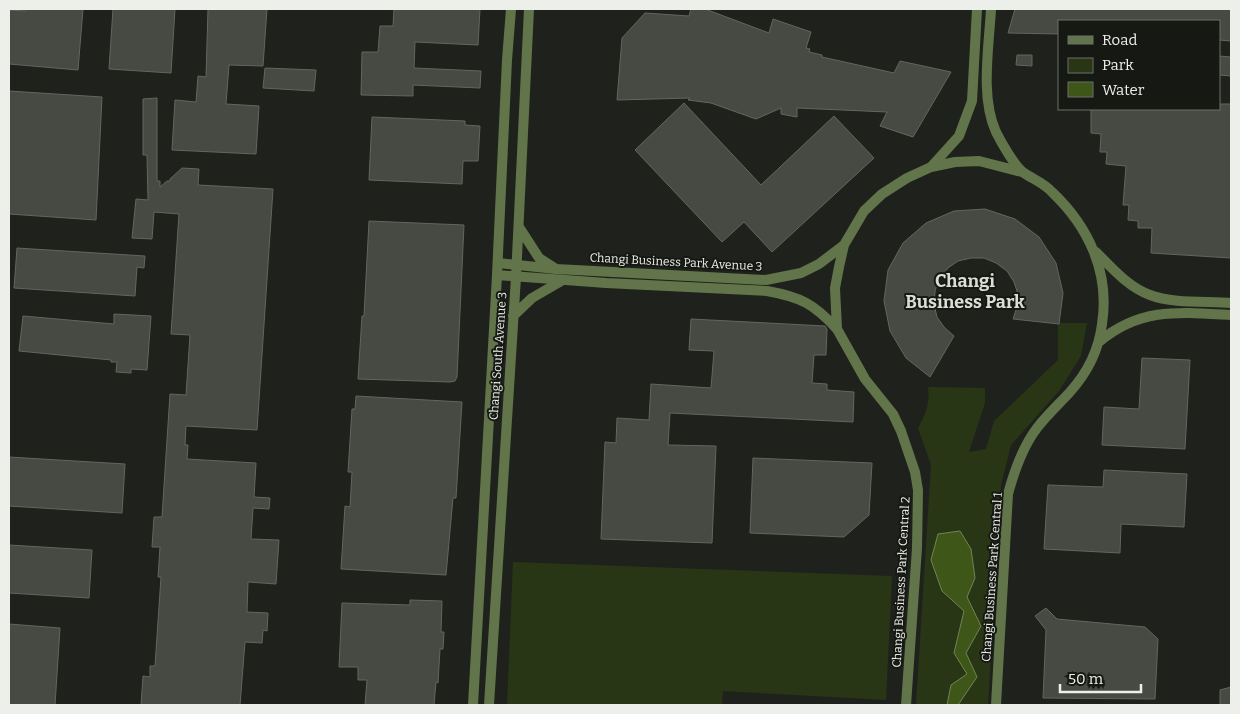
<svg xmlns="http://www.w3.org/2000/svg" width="1240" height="714" viewBox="0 0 1240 714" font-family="Bitter,serif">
<rect width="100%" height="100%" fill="#1f221c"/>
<path fill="#283616" d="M 1058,323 L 1087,323 L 1081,356 L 1059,391 L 1011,445 L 1001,485 L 988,705 L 916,705 L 931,465 L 918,428 C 926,414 930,403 928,387 L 985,388 L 985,403 L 969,452 L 986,449 L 994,421 L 1058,360 Z
M 513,562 L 892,576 L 886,700 L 723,691 L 722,705 L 507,705 Z"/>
<path fill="#3e5618" stroke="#728457" d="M 960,531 L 971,549 L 975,578 L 967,597 L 981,626 L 966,653 L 977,677 L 958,705 L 947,705 L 951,685 L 967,674 L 954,653 L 964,611 L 942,591 L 931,560 L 938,534 Z"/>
<path fill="#474a43" stroke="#63665f" d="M 26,9 L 83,9 L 78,70 L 9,64 L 9,10 L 26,11 Z
M 113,9 L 175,9 L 171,73 L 109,69 Z
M 208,9 L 267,9 L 263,66 L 229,65 L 226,104 L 259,106 L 256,154 L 172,150 L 175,100 L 196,102 L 198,76 L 206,77 Z
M 394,9 L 480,9 L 478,45 L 415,42 L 414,68 L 481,71 L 480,88 L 413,85 L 413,96 L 361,95 L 362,52 L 378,52 L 380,26 L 393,26 Z
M 691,9 L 705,9 L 769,33 L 773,19 L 811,32 L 806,48 L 810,49 L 809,52 L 822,55 L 822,57 L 894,73 L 900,61 L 951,72 L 913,137 L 880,126 L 887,112 L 797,108 L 797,117 L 781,114 L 781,108 L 756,119 L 711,103 L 688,100 L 690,98 L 617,100 L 622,38 L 645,13 L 689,16 Z
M 1015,9 L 1231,9 L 1231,41 L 1219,40 L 1219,21 L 1059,21 L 1059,34 L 1008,33 Z
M 1017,55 L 1032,55 L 1032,66 L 1016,65 Z
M 1219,56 L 1231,57 L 1231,76 L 1219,75 Z
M 265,68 L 316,70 L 314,91 L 263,88 Z
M 9,91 L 102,97 L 96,220 L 9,214 Z
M 157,98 L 157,181 L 160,181 L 160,187 L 167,181 L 170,181 L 170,179 L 182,168 L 199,169 L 198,185 L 273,189 L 257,430 L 186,426 L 185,445 L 188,445 L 187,459 L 256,463 L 254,497 L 270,498 L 269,509 L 253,508 L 251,539 L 279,540 L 276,584 L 248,582 L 247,612 L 268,613 L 267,631 L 263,630 L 262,643 L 245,642 L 240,705 L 141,705 L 143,676 L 150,677 L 150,666 L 155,666 L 161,577 L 158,577 L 160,547 L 152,547 L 154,517 L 162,517 L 170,394 L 186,395 L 190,335 L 171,334 L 179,214 L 154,212 L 152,239 L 132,238 L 136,199 L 148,200 L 147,155 L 143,155 L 143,99 Z
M 684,103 L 761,185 L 834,116 L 874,158 L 772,252 L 744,222 L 722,242 L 635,150 Z
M 1219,104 L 1231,104 L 1231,258 L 1151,253 L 1152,228 L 1138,228 L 1138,221 L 1128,220 L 1129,205 L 1123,205 L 1126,166 L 1106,164 L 1107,152 L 1100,152 L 1101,134 L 1091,133 L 1091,109 L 1219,109 Z
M 372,117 L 465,121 L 465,125 L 480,126 L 478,161 L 463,161 L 462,184 L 369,180 Z
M 985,209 L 1015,219 L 1039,237 L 1056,263 L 1063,293 L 1059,324 L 1013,319 L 1017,307 L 1018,294 L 1014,282 L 1007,271 L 996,263 L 984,258 L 971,258 L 958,261 L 948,268 L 939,279 L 935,291 L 934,304 L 937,317 L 944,327 L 954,336 L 930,377 L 906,358 L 890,331 L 884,301 L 888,270 L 903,243 L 926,223 L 954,211 Z
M 369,221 L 464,225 L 457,377 L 455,381 L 450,382 L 358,379 L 362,316 L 364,316 Z
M 17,248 L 145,256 L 144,268 L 137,267 L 135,296 L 14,288 Z
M 114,314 L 151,316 L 147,370 L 131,369 L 131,373 L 116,372 L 117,362 L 111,362 L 111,360 L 19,351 L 23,316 L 114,324 Z
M 691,319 L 825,326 L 827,329 L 826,355 L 814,355 L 812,383 L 827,384 L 827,390 L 854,392 L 853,422 L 670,413 L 668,445 L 716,446 L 712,543 L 601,539 L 605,442 L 616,443 L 617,418 L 649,420 L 651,384 L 711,388 L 714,351 L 689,350 Z
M 1142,358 L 1190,360 L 1185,449 L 1102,445 L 1104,407 L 1139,409 Z
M 356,396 L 462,402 L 456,498 L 453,498 L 446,575 L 341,569 L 345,506 L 350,507 L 352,472 L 348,472 L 352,409 L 355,409 Z
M 9,457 L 125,464 L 122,513 L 9,506 Z
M 753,458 L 872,463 L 869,515 L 844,537 L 750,533 Z
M 1104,470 L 1187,474 L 1184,527 L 1121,524 L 1120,553 L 1044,549 L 1048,485 L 1103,487 Z
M 9,545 L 92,550 L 89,598 L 9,593 Z
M 410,600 L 442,601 L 441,632 L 444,632 L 443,649 L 440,649 L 438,683 L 436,682 L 434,705 L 365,705 L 367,680 L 358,680 L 358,667 L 339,667 L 342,603 L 410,605 Z
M 1046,608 L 1057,619 L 1145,627 L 1158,639 L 1155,699 L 1043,698 L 1046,630 L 1035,616 Z
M 9,624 L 60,628 L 55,705 L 9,705 Z
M 1231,687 L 1231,705 L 1220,705 L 1220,690 Z"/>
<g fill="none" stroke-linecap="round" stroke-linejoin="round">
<path stroke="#62754a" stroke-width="10" d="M 991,9 C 989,47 980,97 996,132 C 1001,142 1015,167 1024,173 C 1033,179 1044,183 1052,192 C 1089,227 1110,273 1102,324 C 1099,349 1087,373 1070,392 C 1059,404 1047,415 1037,428 C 1023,446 1014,472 1008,494 L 996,705
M 931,167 L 959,136 L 972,101 L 977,9
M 1096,252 C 1112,268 1128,287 1150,295 C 1173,304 1207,301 1231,303
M 498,263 L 556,269 L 766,280 L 801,273 L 819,264 L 844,245
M 497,275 L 606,283 L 767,291 C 801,297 814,304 837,329
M 1099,342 C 1140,307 1181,312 1231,315
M 906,705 L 917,548 L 918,490 L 915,472 L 901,431 L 893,414 L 865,379 L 837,329 L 835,288 L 839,267 L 844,245 L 864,211 L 882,194 L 907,178 L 931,167 L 955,162 L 979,161 L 1022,172"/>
<path stroke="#62754a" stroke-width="10" d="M 519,227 L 539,258 L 556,269
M 513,316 L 532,298 L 563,280
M 473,705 L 497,275 L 507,60 L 511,9
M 489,705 L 516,277 L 529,9"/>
</g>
<g text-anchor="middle" stroke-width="4" stroke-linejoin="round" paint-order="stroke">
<g font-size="12" fill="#edefeb" stroke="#161913">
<text transform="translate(676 262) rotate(3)" y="4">Changi Business Park Avenue 3</text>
<text transform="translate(498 356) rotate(-86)" y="4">Changi South Avenue 3</text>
<text transform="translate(992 577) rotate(-86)" y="4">Changi Business Park Central 1</text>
<text transform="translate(901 582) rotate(-87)" y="4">Changi Business Park Central 2</text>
</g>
<g font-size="18" font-weight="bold" fill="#daded6" stroke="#161913">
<text x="965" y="287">Changi<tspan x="965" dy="21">Business Park</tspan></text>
</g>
</g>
<rect width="1240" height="714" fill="none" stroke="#edefeb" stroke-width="20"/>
<rect x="1058" y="20" width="162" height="90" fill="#161913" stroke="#6c6f69"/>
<rect x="1068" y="36" width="25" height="8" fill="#62754a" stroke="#6c6f69"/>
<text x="1102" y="45" font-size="15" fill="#edefeb">Road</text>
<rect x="1068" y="58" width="25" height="15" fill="#283616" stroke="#6c6f69"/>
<text x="1102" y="70" font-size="15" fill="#edefeb">Park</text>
<rect x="1068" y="82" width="25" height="15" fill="#3e5618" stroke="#6c6f69"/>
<text x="1102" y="95" font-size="15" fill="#edefeb">Water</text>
<path d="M1060 684v8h81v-8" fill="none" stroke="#edefeb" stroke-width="2.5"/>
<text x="1068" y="684" font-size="15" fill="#edefeb" stroke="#161913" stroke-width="4" paint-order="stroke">50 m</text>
</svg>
